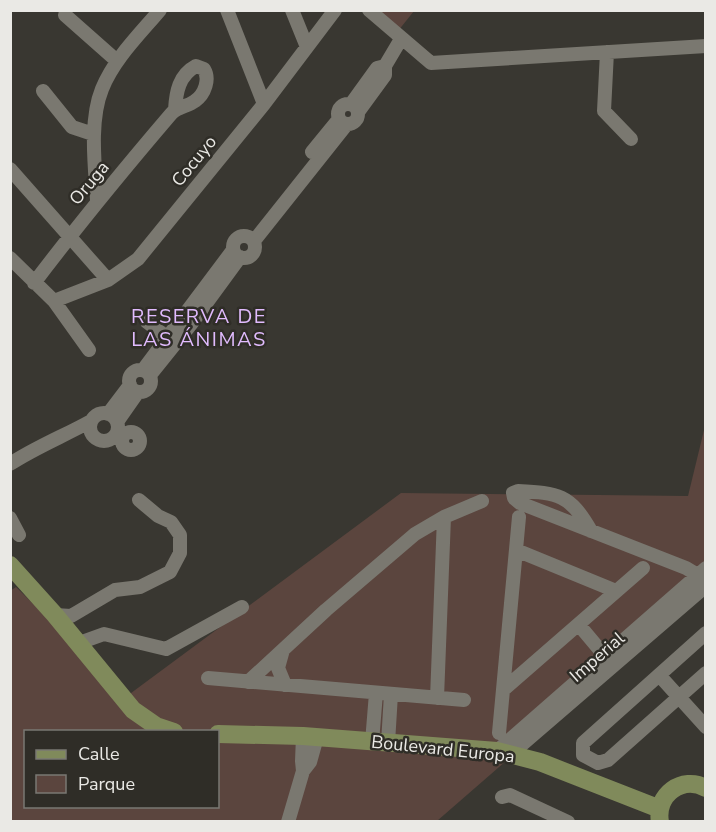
<svg xmlns="http://www.w3.org/2000/svg" width="716" height="832" viewBox="0 0 716 832" font-family="'Nunito Sans',sans-serif">
<rect width="100%" height="100%" fill="#393731"/>
<path fill="#5b453e" fill-rule="evenodd" d="M 375,11 L 414,11 L 398,31 Z
M 705,426 L 705,588 L 437,821 L 11,822 L 10,591 L 16,587 L 127,696 L 401,493 L 688,496 ZM 26,732 L 218,732 L 218,806 L 26,806 Z"/>
<g fill="none" stroke-linecap="round" stroke-linejoin="round">
<path stroke="#7a7870" stroke-width="14" d="M 227,10 L 264,104
M 292,10 L 307,47
M 369,10 L 431,63 L 706,46
M 65,15 L 117,61
M 607,52 L 604,111 L 631,139
M 43,91 L 72,127 L 93,134
M338 114a10 10 0 1 1 20 0a10 10 0 1 1-20 0Z
M 351,104 L 377,68 L 385,66
M 358,112 L 385,75 L 385,66 L 401,39
M 312,152 L 339,119
M 10,169 L 108,280
M 97,200 C 95,167 89,121 102,89 C 114,59 139,35 160,10
M233 247a11 11 0 1 1 22 0a11 11 0 1 1-22 0Z
M 254,241 L 347,124
M 10,258 L 54,301 L 89,350
M 34,283 C 78,225 124,169 171,114 C 178,106 187,107 195,101 C 205,94 210,79 204,69 L 196,66 C 179,75 176,92 175,110
M 54,301 L 108,280 L 138,259 L 264,104 L 335,10
M 147,322 L 168,338
M129 381a11 11 0 1 1 22 0a11 11 0 1 1-22 0Z
M 143,370 L 233,250
M 150,375 L 191,324 L 240,257
M90 427a14 14 0 1 1 28 0a14 14 0 1 1-28 0Z
M 108,414 L 130,385
M 117,422 L 138,392
M122 441a9 9 0 1 1 18 0a9 9 0 1 1-18 0Z
M 10,464 C 36,447 64,436 91,421
M 10,518 L 19,535
M 591,531 C 570,494 558,493 518,491 L 513,493 L 514,498 L 520,503 L 686,568 L 706,580
M 516,550 L 616,591
M 55,615 L 71,616 L 115,590 L 140,587 L 170,572 L 180,553 L 180,535 L 171,522 L 158,516 L 139,500
M 579,625 L 610,662
M 706,633 L 583,743 L 583,755 L 598,763 L 608,760 L 706,673
M 79,643 L 104,634 L 166,649 L 242,607
M 283,650 L 278,668 L 285,685
M 659,675 L 706,727
M 208,678 L 464,700
M 248,682 L 326,610 L 415,534 L 444,517 L 482,501
M 503,690 L 643,568
M 437,698 L 444,517
M 499,733 L 519,517
M 303,736 L 302,761 L 303,771
M 372,742 L 376,693
M 388,743 L 391,694
M 497,751 L 706,568
M 511,754 L 706,586
M 502,797 L 510,795 L 568,822
M 288,822 L 303,771 L 310,762 L 317,737"/>
<path stroke="#808a5b" stroke-width="18" d="M 10,565 L 55,615 L 133,710 L 156,726 L 174,732
M 218,734 L 303,736 L 497,751 L 540,762 L 660,809
M 660,822 C 655,795 682,775 706,788"/>
</g>
<g text-anchor="middle" stroke-width="5" stroke-linejoin="round" paint-order="stroke">
<g font-size="18" fill="#eae9e5" stroke="#2f2d27">
<text transform="translate(194 161) rotate(-51)" y="6">Cocuyo</text>
<text transform="translate(89 183) rotate(-50)" y="6">Oruga</text>
<text transform="translate(597 657) rotate(-41)" y="6">Imperial</text>
<text transform="translate(443 749) rotate(6)" y="6">Boulevard Europa</text>
</g>
<g font-size="20" letter-spacing="1.5" fill="#e1bbfe" stroke="#2f2d27">
<text x="199" y="323">RESERVA DE<tspan x="199" dy="23">LAS ÁNIMAS</tspan></text>
</g>
</g>
<rect width="716" height="832" fill="none" stroke="#eae9e5" stroke-width="24"/>
<rect x="24" y="730" width="195" height="78" fill="#2f2d27" stroke="#7a7873" stroke-width="1.5"/>
<rect x="36" y="750" width="30" height="9" fill="#808a5b" stroke="#7a7873" stroke-width="1.5"/>
<text x="78" y="760" font-size="18" fill="#eae9e5">Calle</text>
<rect x="36" y="775" width="30" height="18" fill="#5b453e" stroke="#7a7873" stroke-width="1.5"/>
<text x="78" y="790" font-size="18" fill="#eae9e5">Parque</text>
</svg>
